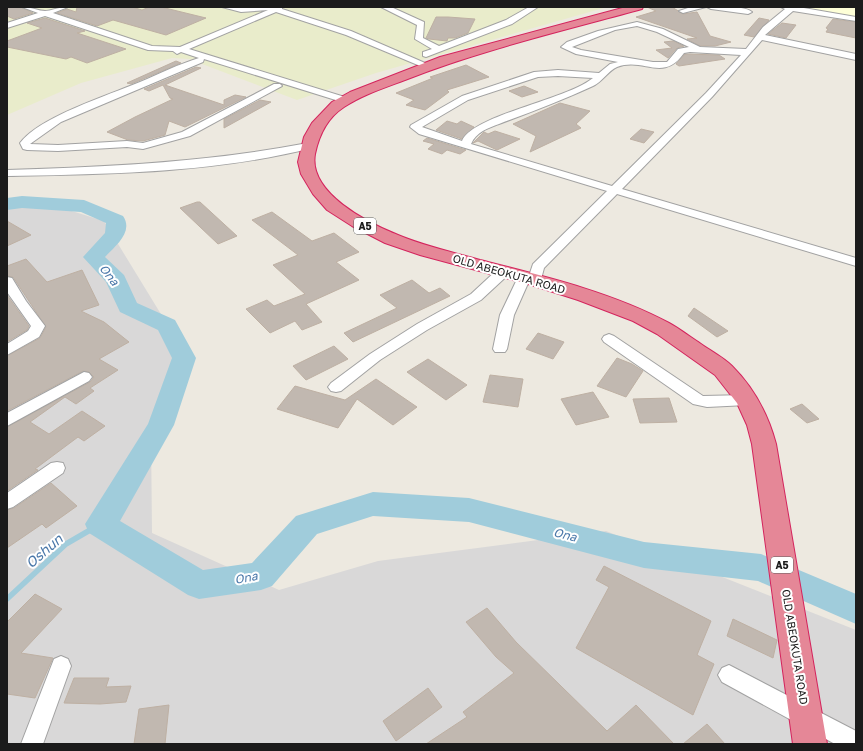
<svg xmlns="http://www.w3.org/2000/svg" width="863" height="751" viewBox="0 0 863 751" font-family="'Golos Text',sans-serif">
<rect width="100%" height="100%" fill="#ede9e0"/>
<path fill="#d9d8d8" d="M 49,204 L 104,221 L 178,342 L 151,433 L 152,533 L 279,590 L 378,561 L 606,531 L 856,630 L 856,744 L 7,744 L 7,209 Z"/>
<path fill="#feffd7" d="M 791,7 L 856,7 L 856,19 Z"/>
<path fill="#e9eccb" d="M 7,7 L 607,7 L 376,73 L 297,100 L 189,59 L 172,58 L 81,83 L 7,115 Z"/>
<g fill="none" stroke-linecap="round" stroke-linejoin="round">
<path stroke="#a0ccdb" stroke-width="4.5" d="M 95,527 L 100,524"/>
<path stroke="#a0ccdb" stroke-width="5.5" d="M 7,599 L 66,544 L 97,526"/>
<path fill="#a0ccdb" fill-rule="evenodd" d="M 22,196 L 84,200 L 123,216 C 134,232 115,246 105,257 L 124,275 L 137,303 L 175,320 L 196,358 L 174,425 L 120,521 L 203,570 L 252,563 L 296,516 L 373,492 L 469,498 L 644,542 L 761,554 L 856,594 L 856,624 L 758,581 L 644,568 L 469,522 L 373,516 L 317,534 L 272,586 L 261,590 L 199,599 L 188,595 L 89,533 L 85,524 L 148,424 L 172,358 L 158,330 L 120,312 L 106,282 L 83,257 L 105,233 L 106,223 L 81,212 L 22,208 L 7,210 L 7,198 Z"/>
</g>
<path fill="#c1b8b0" stroke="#beb0a3" d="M 7,7 L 21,7 L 33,13 L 14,19 L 7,16 Z
M 77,7 L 132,7 L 142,10 L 149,7 L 161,7 L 206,18 L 166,35 L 113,20 L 97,26 L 57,13 L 67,9 L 76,12 Z
M 647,7 L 672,7 L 683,14 L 697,12 L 710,36 L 731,42 L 715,46 L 700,46 L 687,39 L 697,38 L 636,17 L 656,11 Z
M 436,17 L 448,17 L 475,19 L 468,33 L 455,38 L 448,38 L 447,41 L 429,39 L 426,38 Z
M 45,18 L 85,31 L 77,33 L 126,49 L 87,63 L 71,57 L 66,59 L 7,47 L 7,41 L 42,28 L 27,23 Z
M 759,18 L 769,20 L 754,37 L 744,35 Z
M 833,19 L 856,22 L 856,38 L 826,32 L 828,29 L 826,28 Z
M 782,23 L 796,25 L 786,38 L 768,34 Z
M 673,41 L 684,46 L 677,48 L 668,58 L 656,50 L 672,48 L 664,42 Z
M 685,54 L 719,55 L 725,59 L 679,66 L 676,64 Z
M 176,61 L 181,63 L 131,84 L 127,83 Z
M 466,65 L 489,77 L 447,90 L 449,92 L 425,110 L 406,105 L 414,100 L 396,93 L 433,78 L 430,77 Z
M 196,67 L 201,68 L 165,85 L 224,105 L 224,100 L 235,95 L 246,97 L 185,127 L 169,121 L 165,135 L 143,141 L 128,140 L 107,132 L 135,117 L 173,99 L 170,98 L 163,85 L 149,91 L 144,89 Z
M 524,86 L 538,92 L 522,97 L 509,91 Z
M 260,100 L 271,102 L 224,128 L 224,119 Z
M 560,103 L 590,111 L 576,124 L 581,128 L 530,152 L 536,136 L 513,124 Z
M 447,121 L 457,124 L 461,121 L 474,127 L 462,139 L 436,130 Z
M 641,129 L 654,132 L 644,143 L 630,139 Z
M 495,131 L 520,139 L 497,150 L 478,141 L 473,143 L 484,132 L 488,134 Z
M 427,138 L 466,150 L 460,154 L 447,150 L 442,154 L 428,149 L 434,144 L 423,141 Z
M 197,202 L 200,202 L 237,236 L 218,244 L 180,208 Z
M 272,212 L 312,241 L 334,233 L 359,252 L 336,262 L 359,280 L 306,304 L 322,322 L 302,330 L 295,321 L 270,333 L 246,309 L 267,300 L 274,306 L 305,294 L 273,265 L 298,255 L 252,220 Z
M 7,221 L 31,235 L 7,246 Z
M 26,259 L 47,282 L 82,270 L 99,305 L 81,311 L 104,322 L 129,342 L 99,359 L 118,370 L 90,388 L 94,391 L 76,404 L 65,397 L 30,422 L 49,434 L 82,411 L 105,426 L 84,441 L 78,437 L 35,469 L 38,470 L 7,491 L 7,427 L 90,382 L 94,377 L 89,372 L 83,371 L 7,411 L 7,356 L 40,338 L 46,327 L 13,277 L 7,276 L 7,266 Z
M 412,280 L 429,293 L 440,288 L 450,296 L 353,342 L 344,333 L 397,308 L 380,295 Z
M 7,295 L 29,326 L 27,330 L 7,342 Z
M 694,308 L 728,331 L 717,337 L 688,316 Z
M 538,333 L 564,342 L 553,359 L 526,349 Z
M 334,346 L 348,359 L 306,380 L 293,366 Z
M 617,358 L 632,364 L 643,371 L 626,397 L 597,386 Z
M 428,359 L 467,385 L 446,400 L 407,372 Z
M 490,375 L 523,379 L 518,407 L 483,402 Z
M 376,379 L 417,407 L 393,425 L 357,399 L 338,428 L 277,409 L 295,386 L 345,400 Z
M 593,392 L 609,417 L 576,425 L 561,399 Z
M 669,398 L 677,422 L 640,423 L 633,399 Z
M 802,404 L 819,419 L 807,423 L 790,409 Z
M 51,483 L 77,506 L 46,528 L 42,524 L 7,548 L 7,510 L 14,508 Z
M 604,566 L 711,621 L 697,655 L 714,664 L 693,715 L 576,648 L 609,587 L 596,580 Z
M 35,594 L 62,609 L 21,653 L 53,658 L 35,698 L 7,694 L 7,622 Z
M 487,608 L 516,642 L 607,731 L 636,705 L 674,744 L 426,744 L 467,717 L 463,712 L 514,673 L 496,657 L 466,622 Z
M 733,619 L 777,640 L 773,658 L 727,636 Z
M 74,678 L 109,678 L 106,687 L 131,686 L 126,702 L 100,704 L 64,703 Z
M 428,688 L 442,707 L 396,741 L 383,721 Z
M 169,705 L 165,744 L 134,744 L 139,709 Z
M 707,724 L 725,744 L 683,744 Z"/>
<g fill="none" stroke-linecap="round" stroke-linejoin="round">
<defs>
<path id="minor" d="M 22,7 C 31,7 39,11 45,11 C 50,11 59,7 68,7 L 53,13 L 152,46 L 180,47 L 268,10 L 241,12 L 222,7 L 282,7 L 282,9 L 351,31 L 432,66 L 428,69 L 425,68 L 346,35 L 276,12 L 189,49 L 348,98 L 348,102 L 342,102 L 204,59 L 203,62 L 61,122 L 30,144 L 58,145 L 127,141 L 143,143 L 182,132 L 274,84 L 280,84 L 282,86 L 190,136 L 143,149 L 127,147 L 58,151 L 27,150 L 23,149 L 20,143 C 39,117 109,95 140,82 C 159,74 179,64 199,58 L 181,52 L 177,54 L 173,51 L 148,50 L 45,16 L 7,28 L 7,23 L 38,13 Z
M 381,7 L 391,7 L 424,22 L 423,38 L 439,46 L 506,20 L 529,7 L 538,7 L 512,24 L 426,57 L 423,56 L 423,52 L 432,49 L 415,39 L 417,25 Z
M 691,7 L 706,7 L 683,13 L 679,11 Z
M 707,7 C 718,7 744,5 752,12 L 748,14 L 711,9 Z
M 781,7 L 798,7 L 856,17 L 856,21 L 793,11 L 765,35 L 856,54 L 856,60 L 762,40 L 712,97 L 622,189 L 856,258 L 856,266 L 617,194 L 544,268 L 540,283 L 535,284 L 529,281 L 514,315 L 507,349 L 505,352 L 495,352 L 493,349 L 500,315 L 519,275 L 524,274 L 529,276 L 533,264 L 607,191 L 419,134 L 410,127 L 411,125 L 462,96 L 534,72 L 558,70 L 599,73 L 610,64 L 618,62 L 576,54 L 561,47 L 567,42 L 598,31 L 637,22 L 663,29 L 700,47 L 746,49 L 763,27 L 785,9 ZM 637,26 L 657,32 L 689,47 L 678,49 L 667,62 L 653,62 L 581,50 L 572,47 L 615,30 ZM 690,52 L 741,55 L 706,93 L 612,186 L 471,144 C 476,132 488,128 499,124 C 531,112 563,100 593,86 C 602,82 608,71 617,67 C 644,57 663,83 684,53 ZM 558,76 L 593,78 C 566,100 473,115 462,141 L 422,127 L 468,100 L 538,77 Z
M 308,143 L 313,146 L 312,148 C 213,173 108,174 7,176 L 7,170 C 108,167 208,162 308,143 Z
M 503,268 L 508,269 L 509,272 L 508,275 L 481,300 L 427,330 L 380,360 L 341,391 L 336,392 L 331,391 L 328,387 L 331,383 L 370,354 L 417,324 L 471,294 L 498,269 Z
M 7,277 L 12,278 L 26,301 L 45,326 L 39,337 L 7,355 L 7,344 L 28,331 L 31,326 L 7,292 Z
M 609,334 L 614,336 L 703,396 L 747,395 L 752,396 L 755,400 L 752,404 L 747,405 L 707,407 L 693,404 L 604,342 L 602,339 L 604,336 Z
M 84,372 L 89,373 L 92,377 L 89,381 L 7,426 L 7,413 Z
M 57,462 L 63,463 L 65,468 L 63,473 L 13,507 L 7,509 L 7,493 L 51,463 Z
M 61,656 L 68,659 L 71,666 L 43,744 L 21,744 L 54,659 Z
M 729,665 L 856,731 L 856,744 L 835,744 L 722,682 L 718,675 L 722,668 Z"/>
<path id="highway" d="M 626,7 L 643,7 L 642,9 C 562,31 481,50 405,80 C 384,88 362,95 344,107 C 327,118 319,135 315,154 C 308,193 368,223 398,235 C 424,246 452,252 480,260 C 543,276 611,292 669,323 C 680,329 690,337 701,344 C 711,351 724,358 732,366 C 754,388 768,414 776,444 L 827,744 L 793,744 L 752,444 L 747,425 L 737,403 L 715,375 L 657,334 L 633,321 L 578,300 L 528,284 L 420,255 L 385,243 L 352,226 L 327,210 L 313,194 L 301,174 L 298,162 L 304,137 L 312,123 L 332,102 L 350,92 L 440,57 Z"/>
</defs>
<use href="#minor" stroke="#a2a2a2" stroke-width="2"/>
<use href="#highway" stroke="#d4245d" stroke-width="2"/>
<use href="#minor" fill="#fff" fill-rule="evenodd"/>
<use href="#highway" fill="#e58797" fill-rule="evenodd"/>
</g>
<g text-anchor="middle" stroke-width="4" stroke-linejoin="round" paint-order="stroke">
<g fill="#fff" stroke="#5f5f5f" stroke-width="1">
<rect x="354" y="218" width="22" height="16" rx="3"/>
<rect x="771" y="557" width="22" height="16" rx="3"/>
</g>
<g font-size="10" font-weight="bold" fill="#1b1b1b">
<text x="365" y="230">A5</text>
<text x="782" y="569">A5</text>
</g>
<g font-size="11" fill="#1b1b1b" stroke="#fff">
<text transform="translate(509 274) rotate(16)" y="4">OLD ABEOKUTA ROAD</text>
<text transform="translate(795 647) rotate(81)" y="4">OLD ABEOKUTA ROAD</text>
</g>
<g font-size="12" font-style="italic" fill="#4977a9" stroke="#fff">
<text transform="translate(109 275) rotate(52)" y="4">Ona</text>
<text transform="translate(565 535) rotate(14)" y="4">Ona</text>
<text transform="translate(246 578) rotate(-11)" y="4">Ona</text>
</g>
<g font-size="14" font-style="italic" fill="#4977a9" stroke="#fff">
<text transform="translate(44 551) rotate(-41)" y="5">Oshun</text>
</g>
</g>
<rect width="863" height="751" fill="none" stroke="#1b1b1b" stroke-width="16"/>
</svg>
